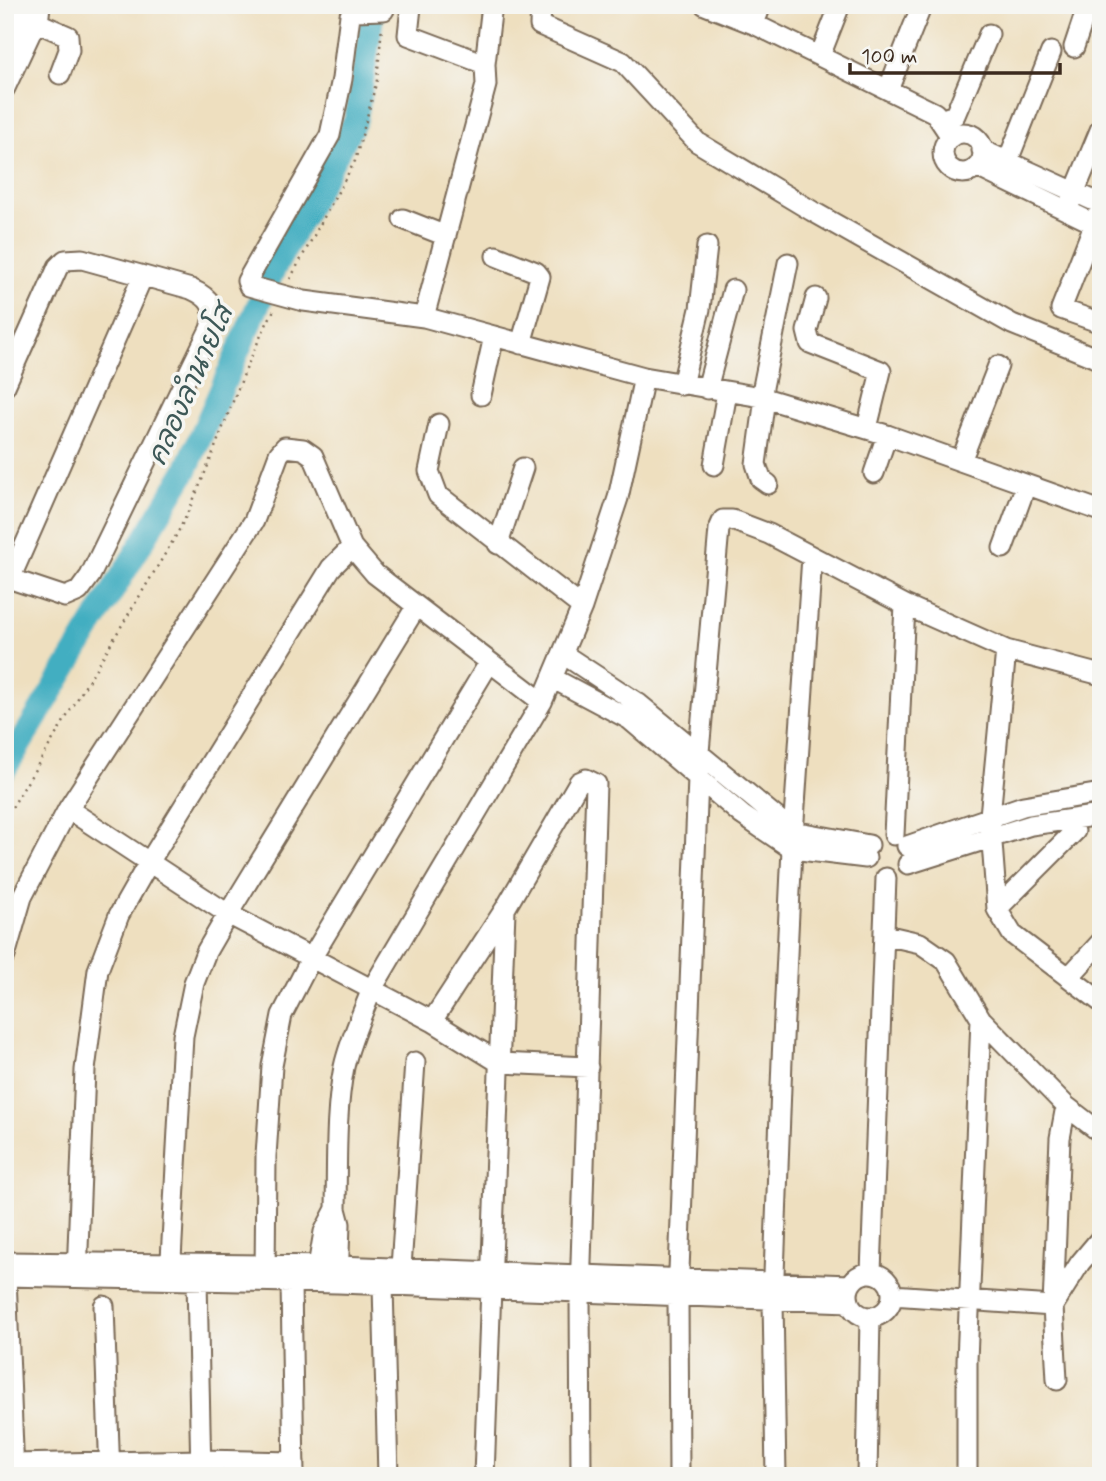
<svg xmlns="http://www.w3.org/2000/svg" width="1106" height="1481" viewBox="0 0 1106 1481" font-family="Mynerve,'Playpen Sans Thai',sans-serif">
<rect width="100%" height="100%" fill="#f6f6f2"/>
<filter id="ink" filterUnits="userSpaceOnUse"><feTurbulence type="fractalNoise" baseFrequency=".0143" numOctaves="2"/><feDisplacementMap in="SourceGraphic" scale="14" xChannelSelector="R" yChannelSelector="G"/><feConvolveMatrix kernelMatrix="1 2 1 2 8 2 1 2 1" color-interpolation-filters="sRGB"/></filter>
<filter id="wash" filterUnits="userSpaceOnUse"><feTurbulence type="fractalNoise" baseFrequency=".00686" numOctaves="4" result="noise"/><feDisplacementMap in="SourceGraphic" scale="28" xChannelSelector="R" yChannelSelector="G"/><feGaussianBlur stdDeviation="1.57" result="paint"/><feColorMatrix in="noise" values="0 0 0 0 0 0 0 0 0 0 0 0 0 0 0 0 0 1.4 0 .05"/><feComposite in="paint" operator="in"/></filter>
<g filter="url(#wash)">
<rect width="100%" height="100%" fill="#eedfbf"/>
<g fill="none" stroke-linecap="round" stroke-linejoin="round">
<path stroke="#42aec1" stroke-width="24" d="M 5,769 L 186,470 L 274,269 L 356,119 L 374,5"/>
</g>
</g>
<g filter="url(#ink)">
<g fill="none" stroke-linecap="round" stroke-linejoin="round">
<defs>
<path id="minor" d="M 407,5 L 411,7 L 408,35 L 485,64
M 541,5 L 540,25 L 623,62 L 697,142 L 812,211 L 1012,324 L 1101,360
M 705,5 L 756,25
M 761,5 L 754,24 L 935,113 L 951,137
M 384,10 L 355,11 L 350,15 L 342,79 L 330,135 L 247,281 L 249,286 L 304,301 L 424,317 L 644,377 L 761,397 L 887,435 L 1101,511
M 20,15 L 68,36 L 69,50 L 60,74
M 5,45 L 27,6
M 1074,47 L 1088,5
M 820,56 L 840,5
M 5,88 L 39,15 L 40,5
M 888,90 L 922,5
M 940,120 L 955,115 L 989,34
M943 153a20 20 0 1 1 40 0a20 20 0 1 1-40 0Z
M 982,150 L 1101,204
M 977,167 L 1101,227
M 1001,178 L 1051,52
M 1070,203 L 1101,128
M 1101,207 L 1061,309 L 1101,323
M 403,219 L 446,236
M 496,256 L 536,272 L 540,277 L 521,344
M 816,298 L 807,331 L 810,343 L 881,371 L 867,428
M 424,317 L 486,85 L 485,64 L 492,5
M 682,385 L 700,309 L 707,246
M 5,386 L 58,267 L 65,260 L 82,259 L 191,289 C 211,298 217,307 210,329 L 90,576 L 79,591 L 65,597 L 5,577
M 707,389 L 733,290
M 481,395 L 494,336
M 761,397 L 788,263
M 765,398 L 756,464 L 761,479 L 768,484
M 439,424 L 429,471 L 438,495 L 582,607
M 961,461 L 998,366
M 714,465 L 727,392
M 874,473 L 887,435
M 498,544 L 523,468
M 1003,548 L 1026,485
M 10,579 L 142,278
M 1006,650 L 990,816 L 997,909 L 1012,934 L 1101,1002
M 563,654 L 639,704 L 793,831 L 869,845
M 552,678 L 629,719 L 742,815 L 792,849 L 866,858
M 542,702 L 375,574 L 352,547 L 313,456 L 303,449 L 285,447 L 279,454 L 254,521 L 68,809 L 228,914 L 432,1021 L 505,909 L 579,782 L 586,779 L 596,784 L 580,1294 L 581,1476
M 894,835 L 905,605
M 907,846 L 1023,806 L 1101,793
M 908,864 L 1031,825 L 1101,815
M 997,909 L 1075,831
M 885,935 L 920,943 L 946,961 L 981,1019 L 1066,1106 L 1101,1133
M 5,956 L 22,897 L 68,809
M 1069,977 L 1101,942
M 432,1021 L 500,1063 L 588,1067
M 5,1262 L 338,1266 L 850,1285
M 871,1272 L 886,878
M848 1295a22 22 0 1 1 44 0a22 22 0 1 1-44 0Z
M 77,1274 L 85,1070 L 98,970 L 119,915 L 148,864 L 331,568 L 352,547
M 5,1276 L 338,1283 L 849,1302
M 6,1276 L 14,1474
M 265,1277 L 266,1156 L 272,1066 L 282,1015 L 312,957 L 489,663
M 170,1278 L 183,1036 L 194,983 L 206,952 L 228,914 L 416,607
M 316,1278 L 324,1232 L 336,1209
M 197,1279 L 201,1476
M 291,1282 L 294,1476
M 400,1282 L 415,1062
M 338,1283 L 340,1224 L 336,1209 C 337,1162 335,1113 344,1067 C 350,1040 362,1015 372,989 L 542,702 L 582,607 L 618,498 L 644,377
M 383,1286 L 388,1476
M 892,1295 L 1053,1306 L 1080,1263 L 1101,1238
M 104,1306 L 110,1476
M 1057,1380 L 1053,1306 L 1060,1138 L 1066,1106
M 14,1464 L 200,1460 L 294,1462
M 967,1469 L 967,1361 L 981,1019
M 484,1476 L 505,910
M 679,1476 L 678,1297 L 699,752 L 719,529 L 723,520 L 732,520 L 769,534 L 905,605 L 1006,650 L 1101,675
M 776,1476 L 773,1301 L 782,1060 L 792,849 L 812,557
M 867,1476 L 870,1317"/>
</defs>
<use href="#minor" stroke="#7a6956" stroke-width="23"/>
<path stroke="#7a6956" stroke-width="2.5" stroke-dasharray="2 5" stroke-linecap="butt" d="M 290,279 L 355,161 L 377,80 L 382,26
M 5,819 L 177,534 C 215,461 235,382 274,310"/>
<use href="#minor" stroke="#fff" stroke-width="19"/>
</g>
</g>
<g text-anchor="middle" stroke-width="7" stroke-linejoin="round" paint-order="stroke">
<g font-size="28" font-style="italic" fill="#3d5857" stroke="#f6f6f2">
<text transform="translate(189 385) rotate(-66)" y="10">คลองลำนายโส</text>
</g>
</g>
<rect width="1106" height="1481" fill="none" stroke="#f6f6f2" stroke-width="28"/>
<path d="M850 63v10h210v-10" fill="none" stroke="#3b2a1e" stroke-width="3.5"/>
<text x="861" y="63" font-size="21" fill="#3b2a1e" stroke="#f6f6f2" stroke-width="5" paint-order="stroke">100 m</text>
</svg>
